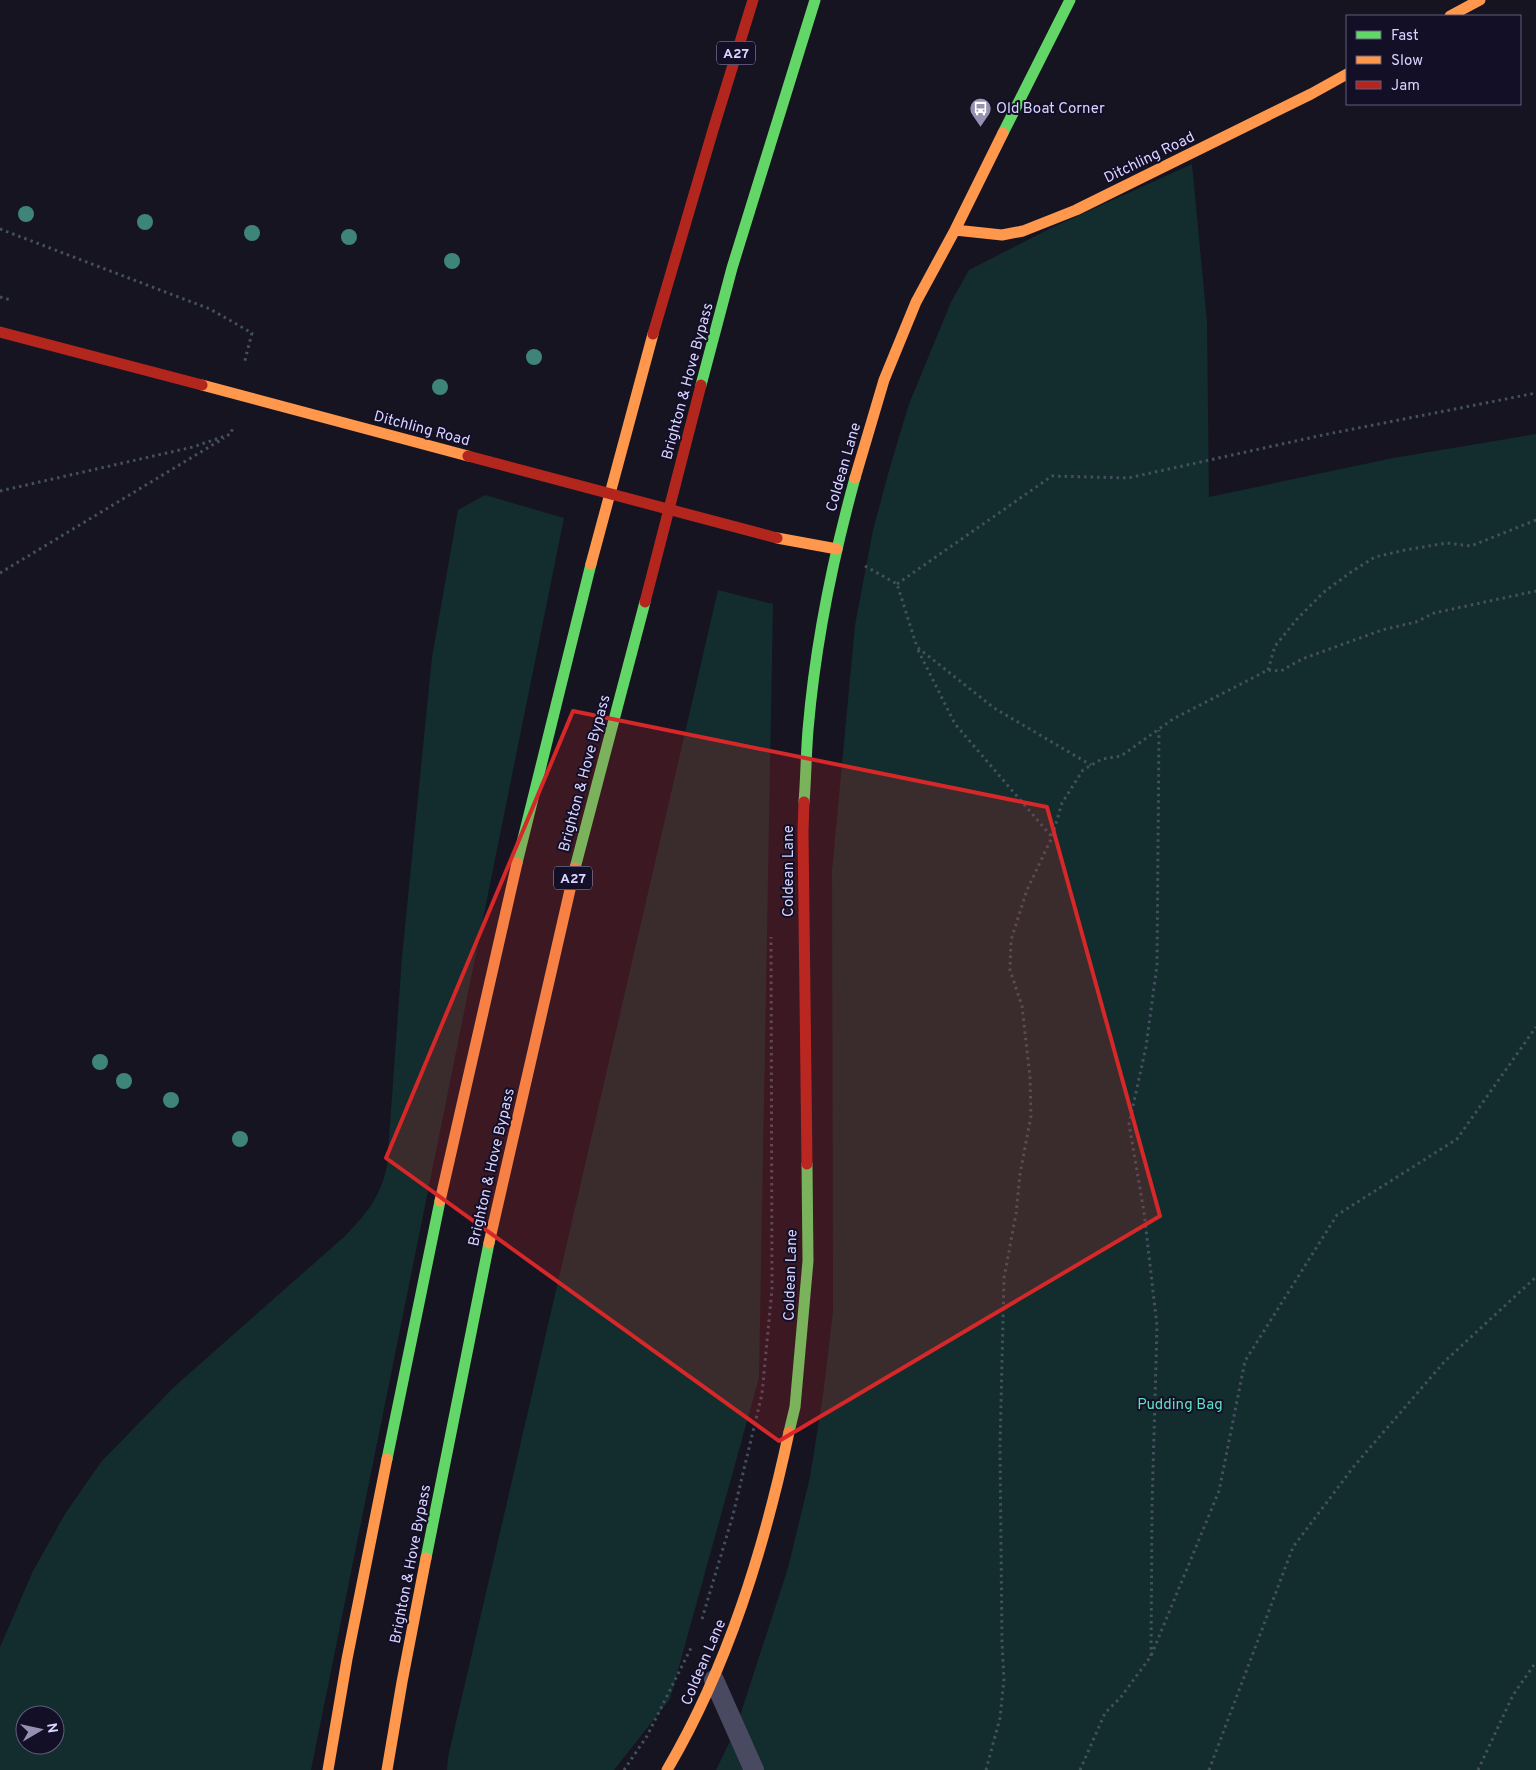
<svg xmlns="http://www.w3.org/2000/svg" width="1536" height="1770" viewBox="0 0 1536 1770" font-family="Overpass,sans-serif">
<rect width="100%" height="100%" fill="#161421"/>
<path fill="#132c2d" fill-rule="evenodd" d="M 1192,164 L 1207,322 L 1209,497 L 1393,458 L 1536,434 L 1536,1770 L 716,1770 L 735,1731 L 788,1568 L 810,1477 L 823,1395 L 833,1311 L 832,871 L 855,625 L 873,530 L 890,467 L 909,404 L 951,302 L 969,270 L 1051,228 Z
M 485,495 L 564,518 L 311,1770 L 0,1770 L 0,1647 L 33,1571 L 65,1514 L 101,1462 L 174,1387 L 345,1236 C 367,1213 380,1198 387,1166 L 402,957 L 432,657 L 458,510 ZM 25,1715 L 55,1715 L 55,1745 L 25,1745 Z
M 718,590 L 773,604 L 759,1378 L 670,1699 L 614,1770 L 447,1770 L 448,1757 Z"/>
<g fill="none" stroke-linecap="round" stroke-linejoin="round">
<path stroke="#44505f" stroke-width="3" stroke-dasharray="2.5 4" stroke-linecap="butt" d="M 0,229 L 210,309 L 252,333 L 244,364
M 0,297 L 11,300
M 0,491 L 193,447 L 231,434 L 233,426
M 865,566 L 897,584 L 917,647 L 994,708 L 1091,765
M 0,573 L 224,438
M 897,584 L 1052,476 L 1128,478 L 1323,435 L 1536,393
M 918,650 L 955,724 L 1052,837
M 1268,670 L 1275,646 L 1298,618 L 1324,592 L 1351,572 L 1375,557 L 1405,550 L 1447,543 L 1471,546 L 1536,520
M 702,1619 L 733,1515 L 762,1394 L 772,1289 L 771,937
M 1151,1656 L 1152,1507 L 1157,1326 L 1144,1212 L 1129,1124 L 1146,1047 L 1157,965 L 1159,730
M 624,1770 L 647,1736 L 691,1648
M 986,1770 L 1000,1718 L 1004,1679 L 1002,1643 L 1000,1447 L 1004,1278 L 1016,1214 L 1020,1174 L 1031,1116 L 1030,1077 L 1022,1006 L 1010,970 L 1011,940 L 1027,890 L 1052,837 L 1062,803 L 1083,770 L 1102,759 L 1121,756 L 1173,719 L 1268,670 L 1281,671 L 1302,659 L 1382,630 L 1416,622 L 1434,613 L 1536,591
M 1080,1770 L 1105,1713 L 1121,1697 L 1151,1656 L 1219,1491 L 1245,1361 L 1337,1215 L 1457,1139 L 1536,1027
M 1209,1770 L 1293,1547 L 1355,1465 L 1445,1361 L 1536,1277
M 1478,1770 L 1513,1695 L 1536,1662"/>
<path stroke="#4a4962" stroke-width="20" d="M 714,1680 L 754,1770"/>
<path stroke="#63d668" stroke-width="11" d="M 1003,133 L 1070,0
M 701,385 L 732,268 L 815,0
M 804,802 C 806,778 806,754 808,730 C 815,647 833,558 855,478
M 517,863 L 591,564
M 575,868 L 645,602
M 789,1432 L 795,1407 L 808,1261 L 807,1164
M 387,1459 L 440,1201
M 426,1558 L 489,1243"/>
<path stroke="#ff974d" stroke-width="11" d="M 1450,16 L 1480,0
M 955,230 L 1002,235 L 1023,231 L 1076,210 L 1311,94 L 1347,74
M 202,385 L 468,456
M 855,478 L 884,380 L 916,302 L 955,230 L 1003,133
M 777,538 L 837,549
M 591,564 L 653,334
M 440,1201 L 517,863
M 489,1243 L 575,868
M 328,1770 L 347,1659 L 387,1459
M 387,1770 L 402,1682 L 426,1558
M 667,1770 C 728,1666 764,1549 789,1432"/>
<path stroke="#b3261e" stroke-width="11" d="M 0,332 L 202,385
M 653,334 L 713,130 L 753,0
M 645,602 L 701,385
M 804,802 L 803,831 L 807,1164"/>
<path stroke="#b3261e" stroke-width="11" d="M 468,456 L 777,538"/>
</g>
<g fill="#3e8478">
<circle cx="26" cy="214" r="8"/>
<circle cx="145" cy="222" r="8"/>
<circle cx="252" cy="233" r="8"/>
<circle cx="349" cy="237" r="8"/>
<circle cx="452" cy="261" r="8"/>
<circle cx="534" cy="357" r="8"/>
<circle cx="440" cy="387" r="8"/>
<circle cx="100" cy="1062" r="8"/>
<circle cx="124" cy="1081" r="8"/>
<circle cx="171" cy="1100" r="8"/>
<circle cx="240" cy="1139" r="8"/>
</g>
<path fill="#d62828" fill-opacity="0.2" stroke="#d62828" stroke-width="4" stroke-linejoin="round" d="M 573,711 L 1047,807 L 1160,1216 L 779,1441 L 386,1158 Z"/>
<defs>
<symbol id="bus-pin" viewBox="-11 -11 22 30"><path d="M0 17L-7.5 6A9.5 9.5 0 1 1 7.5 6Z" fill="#9591b1" stroke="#130f26"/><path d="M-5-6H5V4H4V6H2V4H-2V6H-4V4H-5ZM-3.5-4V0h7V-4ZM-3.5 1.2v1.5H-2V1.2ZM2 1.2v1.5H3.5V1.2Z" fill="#fff"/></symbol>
</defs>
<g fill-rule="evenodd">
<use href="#bus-pin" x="968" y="96" width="25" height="34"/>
</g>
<g text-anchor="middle" stroke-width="4" stroke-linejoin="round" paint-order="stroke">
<g fill="#130f26" stroke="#9e99be" stroke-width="1">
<rect x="717" y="41.5" width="38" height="23" rx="4"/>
<rect x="554" y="866.5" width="38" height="23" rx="4"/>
</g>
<g font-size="14" font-weight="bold" fill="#d9d4ff">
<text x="736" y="58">A27</text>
<text x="573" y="883">A27</text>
</g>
<g font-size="15" fill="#d9d4ff" stroke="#130f26" text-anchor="start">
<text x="996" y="113">Old Boat Corner</text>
</g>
<g font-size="15" fill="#d9d4ff" stroke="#130f26">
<text transform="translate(1149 157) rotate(-26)" y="5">Ditchling Road</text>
<text transform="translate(687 381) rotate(-75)" y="5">Brighton &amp; Hove Bypass</text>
<text transform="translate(422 428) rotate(15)" y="5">Ditchling Road</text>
<text transform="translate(843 467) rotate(-74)" y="5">Coldean Lane</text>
<text transform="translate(584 773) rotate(-75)" y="5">Brighton &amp; Hove Bypass</text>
<text transform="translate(788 871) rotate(-90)" y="5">Coldean Lane</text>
<text transform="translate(491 1167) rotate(-77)" y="5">Brighton &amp; Hove Bypass</text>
<text transform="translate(790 1275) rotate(-88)" y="5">Coldean Lane</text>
<text transform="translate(410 1564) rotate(-79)" y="5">Brighton &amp; Hove Bypass</text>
<text transform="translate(703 1662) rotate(-67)" y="5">Coldean Lane</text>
</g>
<g font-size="15" fill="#5fe0c0" stroke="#130f26">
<text x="1180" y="1409">Pudding Bag</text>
</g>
</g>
<rect x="1346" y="15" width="175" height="90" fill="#130f26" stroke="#625e7d"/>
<rect x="1356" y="31" width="25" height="8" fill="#63d668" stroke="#625e7d"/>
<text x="1391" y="40" font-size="15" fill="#d9d4ff">Fast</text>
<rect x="1356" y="56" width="25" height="8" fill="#ff974d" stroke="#625e7d"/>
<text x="1391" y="65" font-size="15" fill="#d9d4ff">Slow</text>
<rect x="1356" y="81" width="25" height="8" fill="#b3261e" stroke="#625e7d"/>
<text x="1391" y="90" font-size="15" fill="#d9d4ff">Jam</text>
<g transform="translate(40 1730) rotate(81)"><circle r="24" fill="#130f26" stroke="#625e7d"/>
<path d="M0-4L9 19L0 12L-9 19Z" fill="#9591b1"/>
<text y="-8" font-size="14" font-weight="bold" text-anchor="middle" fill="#d9d4ff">N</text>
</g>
</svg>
